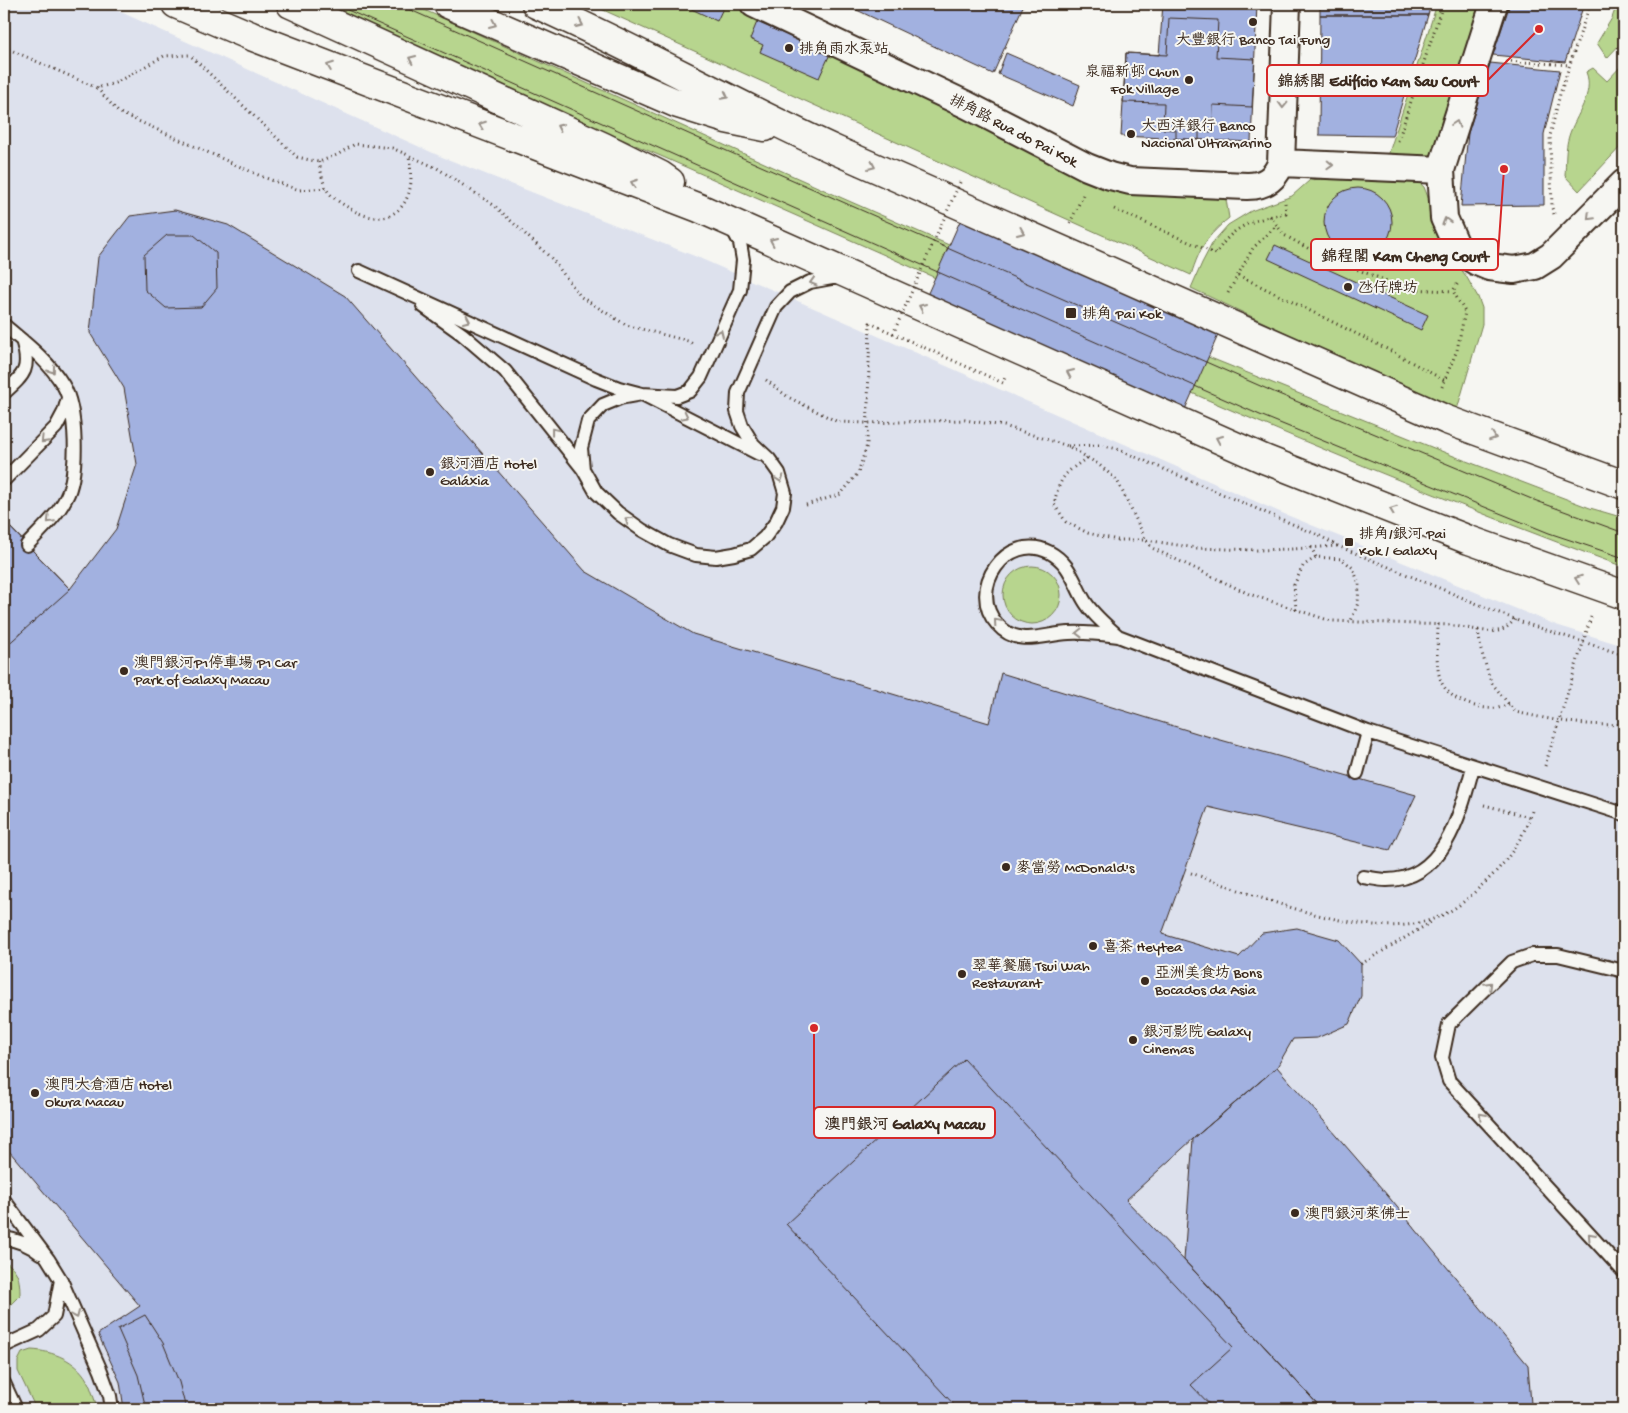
<svg xmlns="http://www.w3.org/2000/svg" width="1628" height="1413" viewBox="0 0 1628 1413" font-family="'Gochi Hand','LXGW WenKai TC',sans-serif">
<rect width="100%" height="100%" fill="#f6f6f2"/>
<filter id="ink" filterUnits="userSpaceOnUse"><feTurbulence type="fractalNoise" baseFrequency=".02" numOctaves="2"/><feDisplacementMap in="SourceGraphic" scale="10" xChannelSelector="R" yChannelSelector="G"/><feConvolveMatrix kernelMatrix="1 2 1 2 8 2 1 2 1" color-interpolation-filters="sRGB"/></filter>
<g filter="url(#ink)">
<path fill="#dde1ed" d="M 4,4 L 103,4 L 442,157 L 697,257 L 1282,513 L 1556,625 L 1624,646 L 1624,1409 L 4,1409 Z"/>
<path fill="#b7d58e" stroke="#798056" d="M 317,4 L 411,4 L 842,198 L 1156,336 L 1461,459 L 1590,508 L 1624,518 L 1624,567 C 1449,503 1278,432 1108,356 C 1008,311 908,265 808,221 C 644,148 480,78 317,4 Z
M 590,4 L 733,4 L 1091,171 L 1224,187 L 1229,218 C 1207,236 1200,247 1191,275 Z
M 1437,4 L 1485,4 L 1433,159 L 1387,159 Z
M 1617,4 L 1624,4 L 1624,40 L 1607,58 L 1597,43 L 1612,18 Z
M 1624,63 L 1624,143 L 1579,191 L 1565,176 C 1566,164 1565,148 1569,136 C 1575,116 1595,94 1586,72 L 1593,68 L 1607,81 Z
M 1346,177 L 1415,179 L 1424,187 L 1451,256 L 1466,276 L 1478,297 L 1482,308 L 1482,324 L 1456,413 L 1191,288 L 1202,263 L 1213,242 L 1228,225 L 1251,211 L 1292,196 L 1310,180 Z
M1003 595a29 29 0 1 1 58 0a29 29 0 1 1-58 0Z
M 4,1261 C 18,1269 20,1279 20,1295 L 9,1306 L 4,1309 Z
M 31,1350 C 53,1351 76,1360 87,1380 C 92,1389 94,1400 98,1409 L 36,1409 L 18,1371 L 18,1361 L 22,1353 Z"/>
<path fill="#a2b1e0" stroke="#3b2a1e" d="M 681,4 L 725,4 L 717,21 Z
M 844,4 L 1024,4 L 993,74 Z
M 1163,4 L 1257,4 L 1251,142 L 1121,136 L 1126,53 L 1159,55 Z
M 1320,4 L 1431,4 L 1428,15 L 1320,15 Z
M 1510,4 L 1584,4 L 1565,62 L 1493,55 Z
M 1320,15 L 1428,15 L 1392,136 L 1319,135 Z
M 1169,18 L 1218,20 L 1216,57 L 1255,59 L 1252,107 L 1213,105 L 1212,132 L 1199,131 L 1199,140 L 1176,139 L 1176,130 L 1163,129 L 1164,103 L 1123,102 L 1126,53 L 1167,55 Z
M 757,22 L 830,54 L 819,78 L 760,52 L 763,45 L 750,39 Z
M 1006,53 L 1080,85 L 1073,106 L 998,74 Z
M 1490,63 L 1560,70 L 1544,134 L 1544,205 L 1461,206 L 1468,133 Z
M1324 222a34 34 0 1 1 68 0a34 34 0 1 1-68 0Z
M 968,203 L 1227,315 L 1178,425 L 920,311 Z
M 175,210 L 228,225 L 345,296 L 585,571 L 693,634 L 989,723 L 1001,673 L 1203,735 L 1416,795 L 1390,850 L 1208,807 L 1162,934 L 1239,957 L 1262,933 L 1297,928 L 1339,940 L 1361,964 L 1361,996 L 1349,1024 L 1317,1038 L 1293,1039 L 1277,1067 L 1193,1139 L 1126,1200 L 1203,1280 L 1322,1409 L 124,1409 L 120,1382 L 98,1334 L 140,1306 L 4,1145 L 4,521 L 70,589 L 116,529 L 137,464 L 124,388 L 90,333 L 98,257 L 130,216 Z
M 167,235 L 194,235 L 216,253 L 217,288 L 201,307 L 166,308 L 145,290 L 144,255 Z
M 1275,245 L 1428,315 L 1421,330 L 1268,259 Z
M 4,521 L 70,589 L 4,648 Z
M 964,1059 L 1233,1347 L 1191,1385 L 1214,1409 L 958,1409 L 786,1224 Z
M 1277,1067 L 1363,1166 L 1528,1365 L 1531,1404 L 1523,1409 L 1322,1409 L 1184,1260 L 1193,1139 Z
M 145,1315 L 163,1343 L 179,1382 L 186,1409 L 146,1409 L 138,1375 L 118,1329 Z"/>
<g fill="none" stroke-linecap="round" stroke-linejoin="round">
<defs>
<path id="service" d="M 731,226 L 740,243 L 743,260 L 740,290 L 701,377 L 690,391 L 677,396 L 642,394 L 620,398 L 603,405 L 588,421 L 581,448 L 583,469 L 596,492 L 618,513 L 642,530 L 669,545 L 696,555 L 716,557 L 734,554 L 751,549 L 765,537 L 776,522 L 783,507 L 785,493 L 779,473 L 769,459 L 753,444 L 742,426 L 737,411 L 738,393 L 776,307 L 790,292 L 810,282 L 832,278 L 843,278
M 359,271 L 596,379 L 619,388 L 642,394 L 759,454
M 423,306 L 462,334 L 505,371 L 583,469
M 4,325 C 25,343 48,360 63,385 C 77,408 79,474 66,498 C 57,516 41,530 27,545
M 4,393 C 25,374 31,369 22,340
M 4,480 L 56,427 L 64,412 L 68,398
M 1118,636 C 1106,625 1092,614 1084,600 C 1073,581 1070,563 1049,552 C 1007,531 966,589 997,624 C 1018,648 1043,634 1069,633 C 1086,632 1101,634 1118,636 L 1368,732 L 1624,814
M 1357,773 L 1368,732
M 1363,877 C 1371,878 1379,880 1387,880 C 1445,880 1461,811 1473,767
M 1624,971 L 1558,955 L 1532,955 L 1512,962 L 1449,1024 L 1442,1058 L 1449,1081 L 1624,1272
M 4,1200 L 48,1259 L 61,1280 L 101,1371 L 110,1396 L 112,1409
M 4,1238 C 17,1240 29,1244 40,1253
M 4,1346 L 39,1330 L 54,1316 L 61,1280
M 4,1383 L 16,1409"/>
<path id="minor" d="M 754,4 L 967,105 L 1087,167 L 1110,176 L 1130,181 L 1247,186 C 1264,186 1275,179 1281,163 L 1287,4
M 1494,4 L 1441,170 L 1444,218 L 1456,245 L 1466,255 L 1477,262 L 1489,267 L 1514,270 L 1535,266 L 1551,256 L 1624,183
M 1281,163 L 1441,170"/>
<path id="primary" d="M 176,4 L 251,36 L 699,208 L 1264,459 L 1469,540 L 1624,595
M 291,4 L 604,147 L 660,175 L 670,182
M 448,4 L 678,104 L 726,119 L 765,127
M 536,4 C 637,49 734,104 835,150 L 1447,420 L 1624,485"/>
</defs>
<use href="#service" stroke="#3b2a1e" stroke-width="16"/>
<use href="#minor" stroke="#3b2a1e" stroke-width="30"/>
<use href="#primary" stroke="#3b2a1e" stroke-width="31"/>
<path stroke="#3b2a1e" stroke-width="3" stroke-dasharray="1 4" stroke-linecap="butt" d="M 4,47 L 97,88 L 115,83 L 164,56 L 190,55 L 297,157 L 319,162 L 337,155 L 355,144 L 392,148 L 437,168 L 495,206 L 552,259 L 581,297 L 626,325 L 688,341 L 693,344
M 1506,61 L 1570,65
M 97,88 L 118,112 L 263,177 L 299,190 L 326,188
M 1398,141 L 1443,4
M 319,162 C 321,170 322,181 326,188 C 330,197 341,203 349,208 C 378,226 407,218 411,182 C 411,173 410,163 409,155
M 1114,209 L 1216,254 C 1233,224 1255,220 1286,213 L 1285,203
M 1554,214 L 1552,208 L 1550,136 L 1560,94 L 1590,4
M 1270,216 L 1284,235 L 1322,256 L 1408,289 L 1453,291
M 1070,223 L 1083,195
M 1238,275 L 1389,350 L 1444,380
M 1228,293 L 1253,248 L 1277,225
M 766,380 L 788,397 L 838,422 L 867,423 L 965,420 L 1004,426 L 1068,446 L 1098,464 L 1117,480 L 1146,540 L 1152,548 L 1249,594 L 1331,621 L 1449,625 L 1478,630 L 1481,650 L 1491,682 L 1515,712 C 1553,720 1585,727 1624,724
M 1442,387 L 1457,350 L 1465,312 L 1453,291 L 1458,283
M 1068,446 L 1101,445 L 1117,449 L 1318,535 L 1338,546 L 1521,622 L 1624,655
M 1087,458 C 1065,473 1060,476 1054,504 L 1066,522 L 1088,533 L 1117,540 L 1146,540 L 1196,548 L 1257,550 L 1292,549 L 1337,546
M 806,505 L 841,494 L 858,473 L 867,445 L 870,323 L 1003,383 L 1006,375
M 1311,547 L 1316,557
M 1296,610 L 1294,585 L 1303,566 L 1316,557 L 1342,559 L 1353,568 L 1359,584 L 1358,603 L 1351,621
M 1438,624 C 1438,640 1435,663 1440,678 C 1446,700 1477,710 1498,708 C 1502,707 1506,705 1509,704
M 1478,630 C 1495,632 1503,634 1515,619
M 1545,766 L 1592,614
M 1484,805 L 1530,817
M 1191,873 C 1255,895 1374,946 1438,917 C 1455,910 1468,899 1481,886 C 1506,864 1523,840 1533,808
M 1361,964 L 1433,921"/>
<use href="#service" stroke="#f6f6f2" stroke-width="12"/>
<use href="#minor" stroke="#f6f6f2" stroke-width="26"/>
<use href="#primary" stroke="#f6f6f2" stroke-width="28"/>
<path stroke="#3b2a1e" stroke-width="1" d="M 334,4 L 1260,415 L 1492,510 L 1549,533 L 1624,558
M 397,4 L 727,151 L 1274,392 L 1534,500 L 1624,533"/>
<path stroke="#3b2a1e" stroke-width="3" stroke-dasharray="1 4" stroke-linecap="butt" d="M 893,334 L 961,180"/>
</g>
<defs><path id="oneway-chevron" d="M-2-3.5L2.5 0L-2 3.5" fill="none" stroke-width="1.6" stroke-linecap="round" stroke-linejoin="round" transform="scale(1.25)"/></defs>
<g stroke="#989088">
<use href="#oneway-chevron" transform="translate(493 24) rotate(24)"/>
<use href="#oneway-chevron" transform="translate(580 24) rotate(24)"/>
<use href="#oneway-chevron" transform="translate(412 59) rotate(-155)"/>
<use href="#oneway-chevron" transform="translate(330 66) rotate(-159)"/>
<use href="#oneway-chevron" transform="translate(725 96) rotate(27)"/>
<use href="#oneway-chevron" transform="translate(1283 105) rotate(92)"/>
<use href="#oneway-chevron" transform="translate(1456 124) rotate(-72)"/>
<use href="#oneway-chevron" transform="translate(482 125) rotate(-159)"/>
<use href="#oneway-chevron" transform="translate(560 127) rotate(-155)"/>
<use href="#oneway-chevron" transform="translate(1330 165) rotate(2)"/>
<use href="#oneway-chevron" transform="translate(872 166) rotate(24)"/>
<use href="#oneway-chevron" transform="translate(634 183) rotate(-159)"/>
<use href="#oneway-chevron" transform="translate(1590 217) rotate(135)"/>
<use href="#oneway-chevron" transform="translate(1446 221) rotate(-106)"/>
<use href="#oneway-chevron" transform="translate(1021 232) rotate(24)"/>
<use href="#oneway-chevron" transform="translate(773 241) rotate(-156)"/>
<use href="#oneway-chevron" transform="translate(813 282) rotate(164)"/>
<use href="#oneway-chevron" transform="translate(922 307) rotate(-156)"/>
<use href="#oneway-chevron" transform="translate(467 320) rotate(25)"/>
<use href="#oneway-chevron" transform="translate(720 333) rotate(-66)"/>
<use href="#oneway-chevron" transform="translate(52 370) rotate(54)"/>
<use href="#oneway-chevron" transform="translate(1070 373) rotate(-156)"/>
<use href="#oneway-chevron" transform="translate(685 416) rotate(27)"/>
<use href="#oneway-chevron" transform="translate(554 431) rotate(-128)"/>
<use href="#oneway-chevron" transform="translate(1493 437) rotate(20)"/>
<use href="#oneway-chevron" transform="translate(1219 439) rotate(-156)"/>
<use href="#oneway-chevron" transform="translate(44 440) rotate(134)"/>
<use href="#oneway-chevron" transform="translate(780 479) rotate(71)"/>
<use href="#oneway-chevron" transform="translate(1393 510) rotate(-159)"/>
<use href="#oneway-chevron" transform="translate(50 520) rotate(134)"/>
<use href="#oneway-chevron" transform="translate(628 520) rotate(-144)"/>
<use href="#oneway-chevron" transform="translate(1578 579) rotate(-160)"/>
<use href="#oneway-chevron" transform="translate(997 622) rotate(-131)"/>
<use href="#oneway-chevron" transform="translate(1079 633) rotate(179)"/>
<use href="#oneway-chevron" transform="translate(1489 985) rotate(-45)"/>
<use href="#oneway-chevron" transform="translate(1482 1116) rotate(-132)"/>
<use href="#oneway-chevron" transform="translate(1591 1236) rotate(-132)"/>
<use href="#oneway-chevron" transform="translate(76 1315) rotate(66)"/>
</g>
</g>
<g fill="#3b2a1e" stroke="#f6f6f2" stroke-width="2">
<circle cx="1253" cy="22" r="5"/>
<circle cx="789" cy="48" r="5"/>
<circle cx="1189" cy="80" r="5"/>
<circle cx="1131" cy="134" r="5"/>
<circle cx="1348" cy="287" r="5"/>
<rect x="1065" y="307" width="12" height="12" rx="2.5"/>
<circle cx="430" cy="472" r="5"/>
<rect x="1344" y="537" width="10" height="10" rx="2.5"/>
<circle cx="124" cy="671" r="5"/>
<circle cx="1006" cy="867" r="5"/>
<circle cx="1093" cy="946" r="5"/>
<circle cx="962" cy="974" r="5"/>
<circle cx="1145" cy="981" r="5"/>
<circle cx="1133" cy="1040" r="5"/>
<circle cx="35" cy="1093" r="5"/>
<circle cx="1295" cy="1213" r="5"/>
</g>
<g text-anchor="middle" stroke-width="4" stroke-linejoin="round" paint-order="stroke">
<g font-size="15" fill="#3b2a1e" stroke="#f6f6f2" text-anchor="start">
<text x="1253" y="44" text-anchor="middle">大豐銀行 Banco Tai Fung</text>
<text x="799" y="53">排角雨水泵站</text>
<text x="1179" y="76" text-anchor="end">泉福新邨 Chun<tspan x="1179" dy="17">Fok Village</tspan></text>
<text x="1141" y="130">大西洋銀行 Banco<tspan x="1141" dy="17">Nacional Ultramarino</tspan></text>
<text x="1358" y="292">氹仔牌坊</text>
<text x="1082" y="318">排角 Pai Kok</text>
<text x="440" y="468">銀河酒店 Hotel<tspan x="440" dy="17">Galáxia</tspan></text>
<text x="1359" y="538">排角/銀河 Pai<tspan x="1359" dy="17">Kok / Galaxy</tspan></text>
<text x="134" y="667">澳門銀河P1停車場 P1 Car<tspan x="134" dy="17">Park of Galaxy Macau</tspan></text>
<text x="1016" y="872">麥當勞 McDonald's</text>
<text x="1103" y="951">喜茶 Heytea</text>
<text x="972" y="970">翠華餐廳 Tsui Wah<tspan x="972" dy="17">Restaurant</tspan></text>
<text x="1155" y="977">亞洲美食坊 Bons<tspan x="1155" dy="17">Bocados da Asia</tspan></text>
<text x="1143" y="1036">銀河影院 Galaxy<tspan x="1143" dy="17">Cinemas</tspan></text>
<text x="45" y="1089">澳門大倉酒店 Hotel<tspan x="45" dy="17">Okura Macau</tspan></text>
<text x="1305" y="1218">澳門銀河萊佛士</text>
</g>
<g font-size="15" fill="#3b2a1e" stroke="#f6f6f2">
<text transform="translate(1014 130) rotate(27)" y="5">排角路 Rua do Pai Kok</text>
</g>
</g>
<path fill="none" stroke="#d62828" stroke-width="2" d="M1539 29L1488 80M1504 169L1498 255M814 1028L814 1123"/>
<g fill="#d62828" stroke="#f6f6f2" stroke-width="2">
<circle cx="1539" cy="29" r="5"/>
<circle cx="1504" cy="169" r="5"/>
<circle cx="814" cy="1028" r="5"/>
</g>
<g fill="#f6f6f2" stroke="#d62828" stroke-width="2">
<rect x="1267" y="65" width="221" height="31" rx="5"/>
<rect x="1311" y="239" width="187" height="31" rx="5"/>
<rect x="814" y="1107" width="181" height="31" rx="5"/>
</g>
<g font-size="16" text-anchor="middle" font-weight="bold" fill="#3b2a1e">
<text x="1378" y="86">錦綉閣 Edifício Kam Sau Court</text>
<text x="1405" y="261">錦程閣 Kam Cheng Court</text>
<text x="905" y="1129">澳門銀河 Galaxy Macau</text>
</g>
<rect width="1628" height="1413" fill="none" stroke="#f6f6f2" stroke-width="20"/>
<rect x="10" y="10" width="1608" height="1393" fill="none" stroke="#3b2a1e" stroke-width="2" filter="url(#ink)"/>
</svg>
